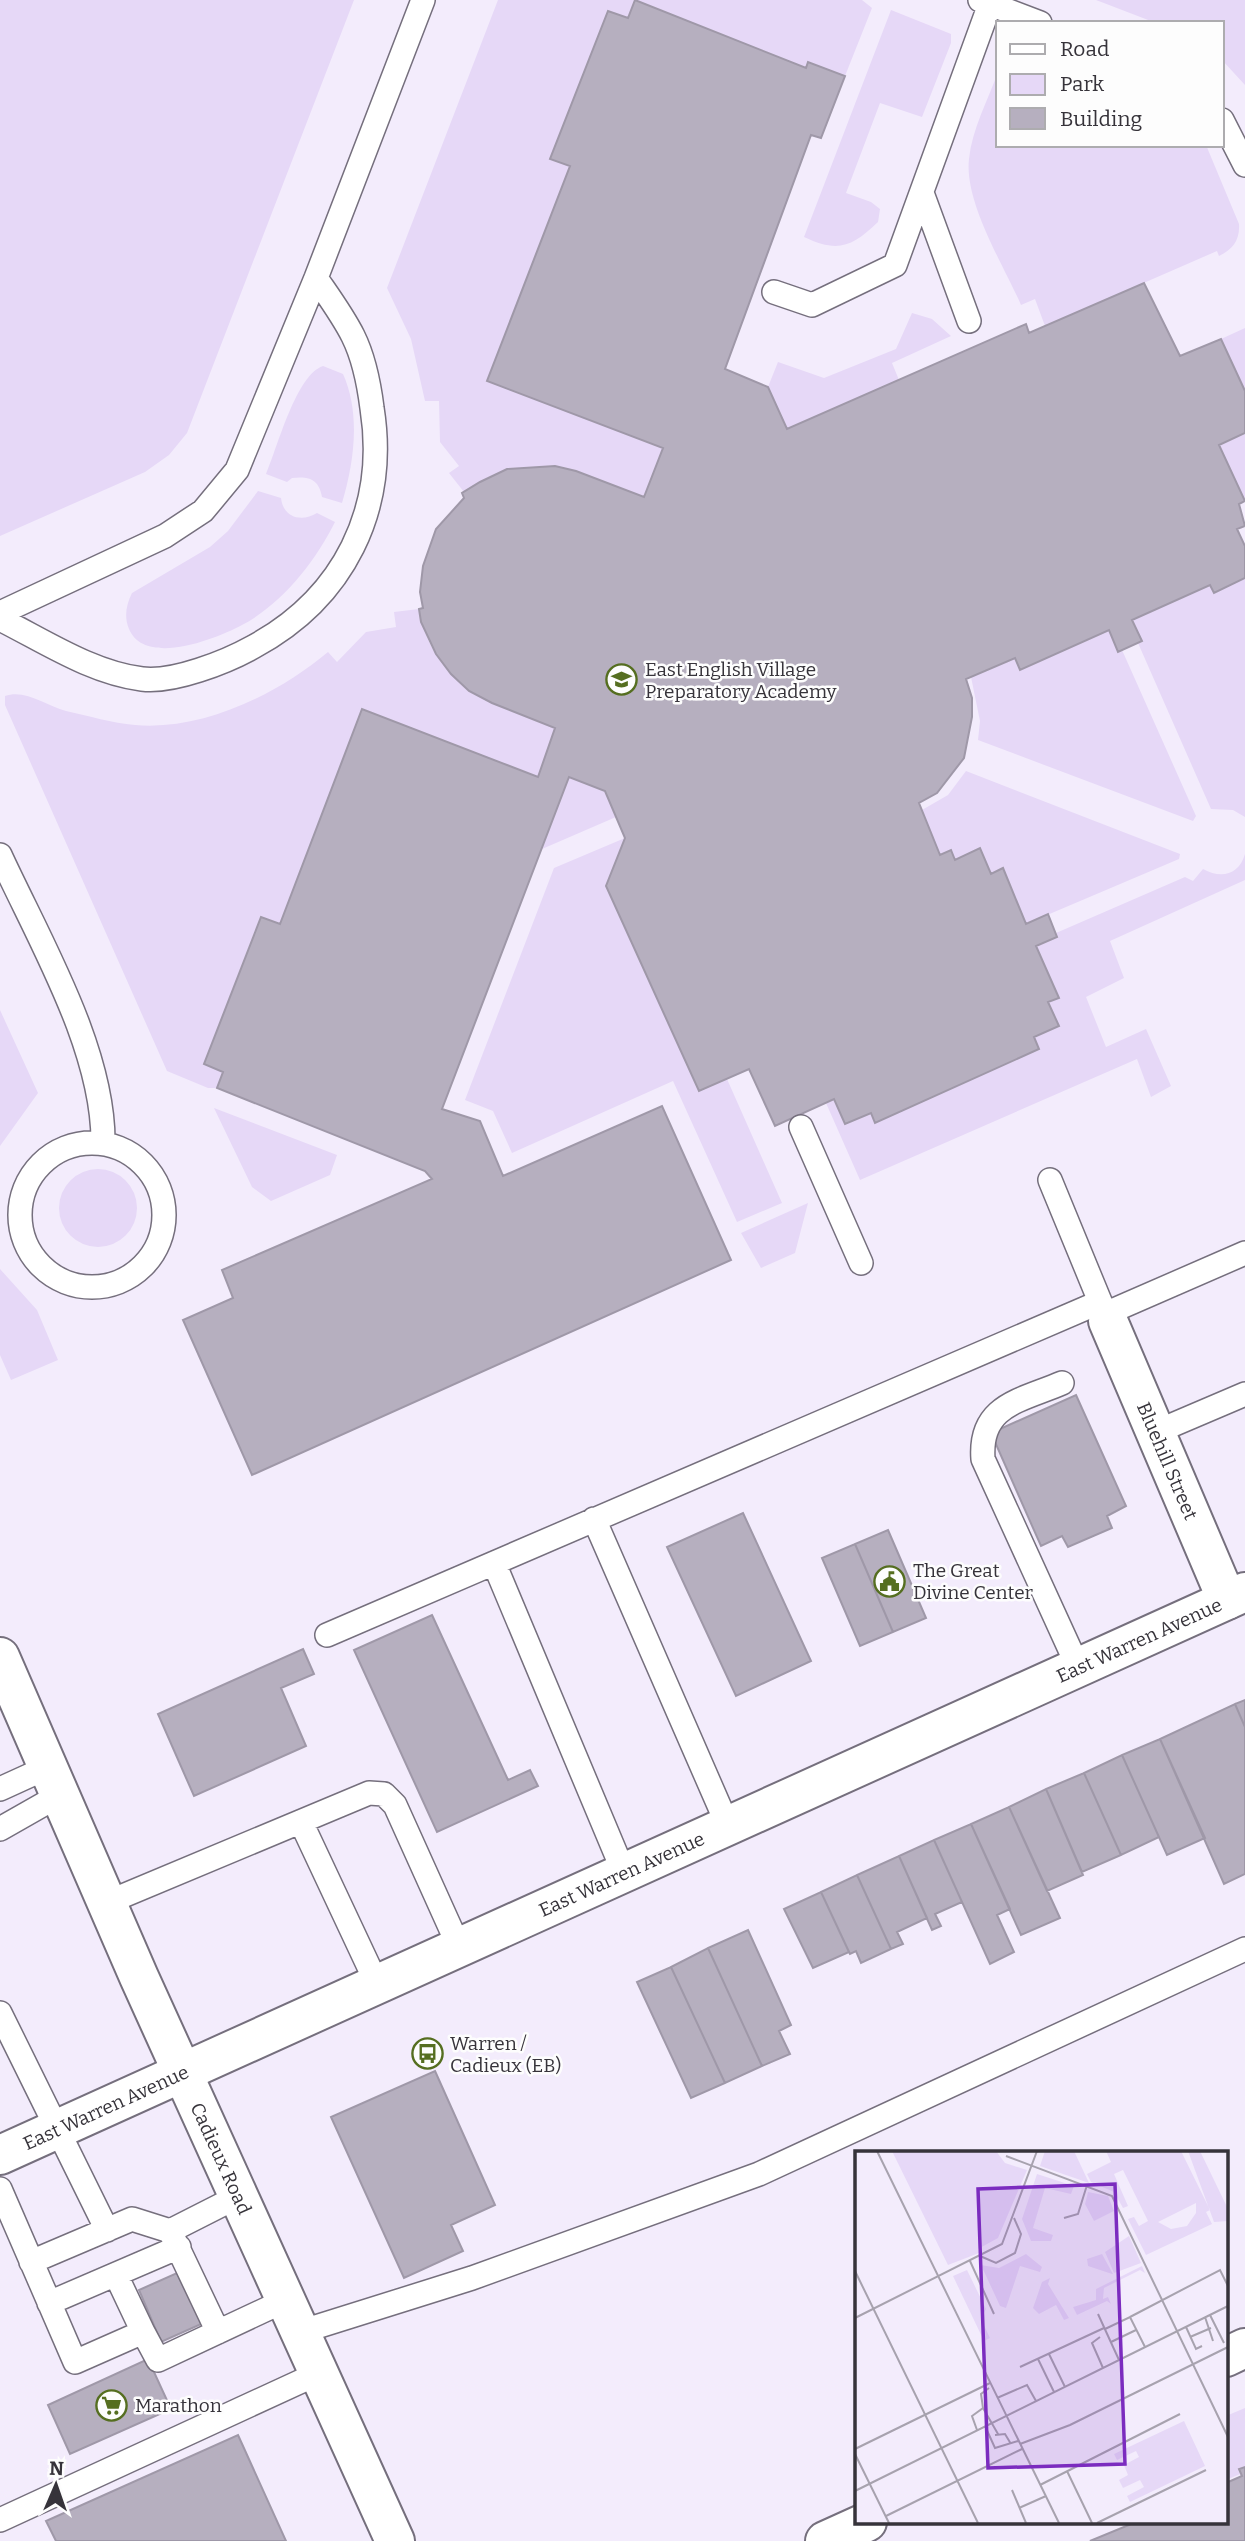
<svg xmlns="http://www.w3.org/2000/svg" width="1245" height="2541" viewBox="0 0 1245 2541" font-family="Bitter,serif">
<rect width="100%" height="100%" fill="#f3ecfc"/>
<path fill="#e6d8f7" d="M 0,0 L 354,0 L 187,433 L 169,455 L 145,472 L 0,536 Z
M 498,0 L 862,0 L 872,8 L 845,76 L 809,63 L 806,68 L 635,0 L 628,18 L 608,11 L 550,158 L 570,166 L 487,381 L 663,448 L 644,497 C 573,470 535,448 464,492 L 449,473 L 459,466 L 440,442 L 439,401 L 425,401 L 411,339 L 387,288 Z
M 1096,0 L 1245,0 L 1245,85 L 1222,60 L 1222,23 L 1156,23 Z
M 891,10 L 951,34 L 951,43 L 922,117 L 880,103 L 846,193 L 871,202 L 880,209 L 878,222 C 852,247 838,253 804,237 Z
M 998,72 L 998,145 L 1206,145 L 1239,224 C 1240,240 1233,249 1219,256 L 1217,251 L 1045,326 L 1035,299 L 1021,305 C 1004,266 964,202 969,159 C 972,129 988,100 998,72 Z
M 912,313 L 932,319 L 951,336 L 892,363 L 899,380 L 787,429 L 768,387 L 778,362 L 824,378 L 896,349 Z
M 1245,328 L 1245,391 L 1221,339 Z
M 323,366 L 343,374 C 361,414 354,463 342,503 L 322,497 C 319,479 309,476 292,478 L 287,482 L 266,474 C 278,446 296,375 323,366 Z
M 1245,433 L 1245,501 L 1219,445 Z
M 258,491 L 281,498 C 283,517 301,523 317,513 L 335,522 C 315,562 282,604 242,625 C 216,639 145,667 129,629 C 124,617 126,605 132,593 L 210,547 L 228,531 Z
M 1245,578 L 1245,817 L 1233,810 L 1211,809 L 1138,643 L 1142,641 L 1132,620 L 1210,585 Z
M 419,609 C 433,685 492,704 555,728 L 538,777 L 280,924 L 260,918 L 204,1063 L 223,1072 L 217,1088 L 208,1088 L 167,1071 L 5,705 L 5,696 C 26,689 46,706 66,711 C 89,716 112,723 135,725 C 203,731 278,694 328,652 L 337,662 L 366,632 L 396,627 L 394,612 Z
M 1109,630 L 1118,651 L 1122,650 L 1196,816 L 1193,821 L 978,740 L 980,721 L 971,677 L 1015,658 L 1021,670 Z
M 966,771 L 1180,854 L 1179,859 L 1026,924 L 1003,868 L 991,874 L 980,849 L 955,860 L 951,850 L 940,855 L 922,810 L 948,795 Z
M 569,777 L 605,791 L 616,817 L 542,849 Z
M 625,838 L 606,886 L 699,1091 L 727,1079 L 782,1203 L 737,1222 L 673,1081 L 512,1153 L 493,1111 L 465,1100 L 554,868 Z
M 1245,854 L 1245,880 L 1110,941 L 1124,978 L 1086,997 L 1106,1047 L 1146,1029 L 1171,1086 L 1151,1097 L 1137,1059 L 860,1180 L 826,1103 L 834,1099 L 845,1124 L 871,1113 L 875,1123 L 1038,1049 L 1034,1037 L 1059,1026 L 1048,1002 L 1059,998 L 1036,946 L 1057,937 L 1056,933 L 1185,877 L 1193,881 L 1203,869 C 1221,879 1239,875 1245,854 Z
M 0,1010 L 38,1093 L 0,1146 Z
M 214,1108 L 337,1155 L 330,1175 L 271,1201 L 252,1187 Z
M59 1208a39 39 0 1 1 78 0a39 39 0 1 1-78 0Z
M 808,1203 L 795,1253 L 761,1268 L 741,1233 Z
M 0,1269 L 37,1310 L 58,1360 L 11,1380 L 0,1355 Z
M 1245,2408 L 1245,2472 L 1226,2480 L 1226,2416 Z"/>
<path fill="#b6afbf" stroke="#9f98a8" stroke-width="2" d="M 635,0 L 806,68 L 808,62 L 845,76 L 821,138 L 811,135 L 725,369 L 768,387 L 787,429 L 1026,324 L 1029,333 L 1144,283 L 1180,356 L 1221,339 L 1245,391 L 1245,433 L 1219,445 L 1245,501 L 1239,504 L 1245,526 L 1237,529 L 1245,546 L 1245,578 L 1214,593 L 1210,585 L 1132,620 L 1142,641 L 1118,652 L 1109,630 L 1020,670 L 1015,658 L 966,679 L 972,698 L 972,717 L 964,758 L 937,793 L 919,803 L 940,855 L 951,850 L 955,860 L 980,848 L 991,874 L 1003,868 L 1026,924 L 1048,914 L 1057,937 L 1036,946 L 1059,998 L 1048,1002 L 1059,1026 L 1034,1037 L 1039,1049 L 875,1123 L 871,1113 L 845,1124 L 834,1099 L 775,1126 L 749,1069 L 699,1091 L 606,886 L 625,838 L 605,791 L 569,777 L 442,1109 L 480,1121 L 503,1176 L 662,1106 L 731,1260 L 252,1475 L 183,1320 L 233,1298 L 222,1270 L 432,1179 L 425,1171 L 217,1088 L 223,1072 L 204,1064 L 261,917 L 280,924 L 362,709 L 538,777 L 555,728 L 492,703 L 469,691 L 451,674 L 436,654 L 421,622 L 419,609 L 423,608 L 420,592 L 423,566 L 436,529 L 464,498 L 462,493 L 480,482 L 507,469 L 555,466 L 576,471 L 644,497 L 663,448 L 487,381 L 570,166 L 550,159 L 608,11 L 628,18 Z
M 1076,1395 L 1126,1506 L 1107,1516 L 1112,1528 L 1068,1547 L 1062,1536 L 1041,1546 L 991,1433 Z
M 743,1513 L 811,1661 L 736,1696 L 667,1547 Z
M 888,1530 L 926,1618 L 893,1632 L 855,1544 Z
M 855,1544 L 893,1632 L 860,1646 L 822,1558 Z
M 432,1615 L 508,1780 L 530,1770 L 538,1786 L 437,1832 L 354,1650 Z
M 303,1649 L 314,1674 L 281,1688 L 306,1746 L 194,1796 L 158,1714 Z
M 1245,1700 L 1245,1727 L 1235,1704 Z
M 1235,1704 L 1245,1727 L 1245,1874 L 1224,1884 L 1160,1739 Z
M 1160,1739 L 1205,1838 L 1167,1855 L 1122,1755 Z
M 1122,1755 L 1159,1837 L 1121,1855 L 1084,1773 Z
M 1084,1773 L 1121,1855 L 1082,1872 L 1046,1789 Z
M 1046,1789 L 1083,1875 L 1047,1891 L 1009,1807 Z
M 1009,1807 L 1060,1918 L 1021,1935 L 971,1824 Z
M 971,1824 L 1010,1909 L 997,1915 L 1014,1952 L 990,1964 L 934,1840 Z
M 934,1840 L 962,1902 L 935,1914 L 941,1926 L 932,1930 L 899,1856 Z
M 899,1856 L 927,1918 L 897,1932 L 903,1944 L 891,1949 L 857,1875 Z
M 857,1875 L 891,1949 L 861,1963 L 856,1951 L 850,1954 L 821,1892 Z
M 821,1892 L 849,1952 L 813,1968 L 784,1909 Z
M 748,1930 L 791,2025 L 779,2031 L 790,2054 L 762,2066 L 708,1948 Z
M 708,1948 L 762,2066 L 725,2083 L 671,1967 Z
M 671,1967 L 725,2083 L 691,2098 L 637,1982 Z
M 435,2071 L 495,2205 L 451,2225 L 463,2251 L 404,2278 L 331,2117 Z
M 186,2269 L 208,2321 L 161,2342 L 139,2290 Z
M 148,2359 L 171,2409 L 70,2454 L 48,2405 Z
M 238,2435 L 286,2541 L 56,2541 L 46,2521 Z
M 1245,2467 L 1245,2541 L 1090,2541 L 1136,2522 L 1226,2522 L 1226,2483 L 1242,2476 L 1239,2469 Z"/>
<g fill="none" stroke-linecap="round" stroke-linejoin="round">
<defs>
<path id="service" d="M 980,0 L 1040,23
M 1222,120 L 1245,165
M 922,193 L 969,321
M 774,292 L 812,305 L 895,265 L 990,4
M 0,613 L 165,536 L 203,511 L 237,470 L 316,278 L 423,0
M 0,619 C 44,641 92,673 142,679 C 173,683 226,662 253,647 C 344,598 388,509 372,408 C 369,384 364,358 353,336 C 343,316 329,297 316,278
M 0,855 C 39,940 104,1049 103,1143
M 801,1127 L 861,1263
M20 1215a72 72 0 1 1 144 0a72 72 0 1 1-144 0Z
M 1050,1180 L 1106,1316
M 1105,1314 L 1245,1253
M 1062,1383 C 1020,1401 979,1405 983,1459 L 1078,1667
M 1156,1432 L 1245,1394
M 594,1519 L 728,1826
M 494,1563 L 624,1873
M 327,1635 L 1100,1302
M 0,1789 L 46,1768
M 301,1822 L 377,1984
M 0,1829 L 58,1796
M 106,1903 L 369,1793 L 384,1794 L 395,1805 L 459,1947
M 0,2013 L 107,2230
M 0,2189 L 75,2362 L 143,2332 L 158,2360 L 286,2300
M 170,2231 L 237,2197
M 31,2262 L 132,2219 L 170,2231 L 218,2332
M 116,2275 L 143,2332
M 49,2303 L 179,2247
M 300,2332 L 472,2278 L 759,2174 L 1245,1949
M 0,2520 L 319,2373"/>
<g id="minor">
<path id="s1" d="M 1108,1321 L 1227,1600"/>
<path d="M 1226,2357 L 1245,2348"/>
<path d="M 825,2541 L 867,2522"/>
</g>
<g id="tertiary">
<path id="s2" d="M 0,1657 L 139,1977 L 395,2541"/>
</g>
<g id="secondary">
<path id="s3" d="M 0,2155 L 1245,1592"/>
</g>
</defs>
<use href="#service" stroke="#756f7d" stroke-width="26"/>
<use href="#minor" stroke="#756f7d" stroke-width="42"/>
<use href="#tertiary" stroke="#756f7d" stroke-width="42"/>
<use href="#secondary" stroke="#756f7d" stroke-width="42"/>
<use href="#service" stroke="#fff" stroke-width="23"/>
<use href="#minor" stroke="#fff" stroke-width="38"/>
<use href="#tertiary" stroke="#fff" stroke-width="38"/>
<use href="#secondary" stroke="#fff" stroke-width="38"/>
</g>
<defs>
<symbol id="school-ring" viewBox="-11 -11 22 22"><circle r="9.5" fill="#fdfdfd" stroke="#556e20" stroke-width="1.5"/><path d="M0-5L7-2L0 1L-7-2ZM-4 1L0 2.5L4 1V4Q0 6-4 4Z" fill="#556e20"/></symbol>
<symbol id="civic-ring" viewBox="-11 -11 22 22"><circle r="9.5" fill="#fdfdfd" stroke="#556e20" stroke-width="1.5"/><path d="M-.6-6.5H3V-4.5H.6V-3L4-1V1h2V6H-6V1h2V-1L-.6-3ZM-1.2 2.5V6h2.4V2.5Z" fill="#556e20"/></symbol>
<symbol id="bus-ring" viewBox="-11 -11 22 22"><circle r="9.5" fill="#fdfdfd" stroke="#556e20" stroke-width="1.5"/><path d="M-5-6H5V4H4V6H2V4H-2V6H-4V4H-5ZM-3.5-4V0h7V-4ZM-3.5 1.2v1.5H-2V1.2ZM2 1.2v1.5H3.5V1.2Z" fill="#556e20"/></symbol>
<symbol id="supermarket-ring" viewBox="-11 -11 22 22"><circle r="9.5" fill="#fdfdfd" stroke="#556e20" stroke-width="1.5"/><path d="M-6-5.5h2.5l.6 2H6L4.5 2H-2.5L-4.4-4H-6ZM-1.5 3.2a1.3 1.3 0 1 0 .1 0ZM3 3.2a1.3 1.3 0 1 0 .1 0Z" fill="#556e20"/></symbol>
</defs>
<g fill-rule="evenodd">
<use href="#school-ring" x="604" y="662" width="35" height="35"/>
<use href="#civic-ring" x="872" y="1564" width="35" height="35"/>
<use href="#bus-ring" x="410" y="2036" width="35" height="35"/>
<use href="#supermarket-ring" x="94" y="2388" width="35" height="35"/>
</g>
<g text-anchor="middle" stroke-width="5" stroke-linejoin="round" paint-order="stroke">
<g font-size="19" fill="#36333a" stroke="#fdfdfd" text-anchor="start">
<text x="645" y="676">East English Village<tspan x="645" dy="22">Preparatory Academy</tspan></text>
<text x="913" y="1577">The Great<tspan x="913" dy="22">Divine Center</tspan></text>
<text x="450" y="2050">Warren /<tspan x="450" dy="22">Cadieux (EB)</tspan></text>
<text x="135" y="2412">Marathon</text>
</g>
<g font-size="19" fill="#36333a" stroke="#fdfdfd">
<text dy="7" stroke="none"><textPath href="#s1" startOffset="152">Bluehill Street</textPath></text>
<text dy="7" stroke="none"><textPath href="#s3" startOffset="1250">East Warren Avenue</textPath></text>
<text dy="7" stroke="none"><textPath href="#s3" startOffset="682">East Warren Avenue</textPath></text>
<text dy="7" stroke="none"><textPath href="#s3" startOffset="116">East Warren Avenue</textPath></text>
<text dy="7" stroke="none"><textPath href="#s2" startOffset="548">Cadieux Road</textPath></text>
</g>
</g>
<g transform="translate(855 2151)">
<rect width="373" height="373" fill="#f3ecfc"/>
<path d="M 37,0 L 141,0 L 150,12 L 172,19 L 143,87 L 123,98 L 124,102 L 93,114 ZM 190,0 L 219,0 L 234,32 L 185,15 ZM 251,0 L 326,0 L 355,59 L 351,61 L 357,73 L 291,104 L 273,68 L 279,66 L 284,75 L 293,70 L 268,19 L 259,23 L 273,55 L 268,57 L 259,41 L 236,31 L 232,23 L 256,11 ZM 341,52 L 341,62 L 332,75 L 316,78 L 303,71 ZM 333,0 L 345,0 L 373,58 L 373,70 L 359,71 ZM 182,23 L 219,35 L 216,43 L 190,37 L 178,77 L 198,84 L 196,90 L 176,90 L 167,68 ZM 233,41 L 253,45 L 259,60 L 239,70 L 230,53 ZM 274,85 L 286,112 L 259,122 L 250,101 ZM 171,103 L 187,116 L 185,121 L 165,115 L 151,157 L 145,155 L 126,114 L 144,117 ZM 247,103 L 258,123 L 257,123 L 233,115 L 232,108 ZM 287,115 L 290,122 L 285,119 L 249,137 L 248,148 L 253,146 L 256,153 L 252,150 L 222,164 L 218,156 L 241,149 L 241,138 ZM 112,119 L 131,158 L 126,168 L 135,187 L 129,190 L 98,125 ZM 195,127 L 193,133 L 214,167 L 209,169 L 201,154 L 184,163 L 178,157 L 187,131 ZM 329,270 L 350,315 L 275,351 L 272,345 L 289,336 L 285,329 L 268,337 L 264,329 L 273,324 L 269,314 L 284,306 L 281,300 L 262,309 L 259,303 Z" fill="#e6d8f7" fill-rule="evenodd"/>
<path fill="none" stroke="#a7a2ae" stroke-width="2" d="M 22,0 L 204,372M 151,5 L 257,45 L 373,286M 209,67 L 223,63 L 232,34M 125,105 L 141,112 L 160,102 L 166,83 L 159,67M 115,110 L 139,163M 0,120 L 123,372M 243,163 L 264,209M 355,164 L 369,192M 275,166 L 365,119 L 373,135M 350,166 L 358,190M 0,167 L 147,93 L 182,0M 331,176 L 341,198 L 347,195M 250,178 L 275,166 L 290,196M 245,186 L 237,192 L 248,217M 335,186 L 356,177M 256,191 L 281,179M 194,203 L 210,236M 183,208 L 199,241M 165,216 L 249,177M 142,247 L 172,234 L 181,250M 128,257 L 143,283M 130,275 L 140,297 L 163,290M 122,279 L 117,265 L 128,257 L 126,243 L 134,237M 140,284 L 150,283 L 156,293M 165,293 L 215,274 L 373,196M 0,298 L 135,232M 0,303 L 34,372M 212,320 L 237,372M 185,334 L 325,263M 157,339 L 171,372M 0,340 L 373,155M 164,357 L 191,345M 31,365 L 167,298M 242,372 L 351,319"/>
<path fill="#7b2cbf" fill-opacity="0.15" stroke="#7b2cbf" stroke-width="3.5" d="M 260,33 L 270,313 L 133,317 L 123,38 Z"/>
<rect width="373" height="373" fill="none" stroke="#36333a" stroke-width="3.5"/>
</g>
<rect x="996" y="21" width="228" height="126" fill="#fdfdfd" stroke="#adacaf" stroke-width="2"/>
<rect x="1010" y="44" width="35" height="10" fill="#ffffff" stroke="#adacaf" stroke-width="2"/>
<text x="1060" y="56" font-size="21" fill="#36333a">Road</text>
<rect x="1010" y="74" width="35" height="21" fill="#e6d8f7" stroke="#adacaf" stroke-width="2"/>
<text x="1060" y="91" font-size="21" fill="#36333a">Park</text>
<rect x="1010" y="108" width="35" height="21" fill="#b6afbf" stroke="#adacaf" stroke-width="2"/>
<text x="1060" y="126" font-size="21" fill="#36333a">Building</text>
<g transform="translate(56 2485) rotate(2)" stroke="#fdfdfd" stroke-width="5" paint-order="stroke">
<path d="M0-5L12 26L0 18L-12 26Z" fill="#36333a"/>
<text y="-10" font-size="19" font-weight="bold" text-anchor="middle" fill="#36333a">N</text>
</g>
</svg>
